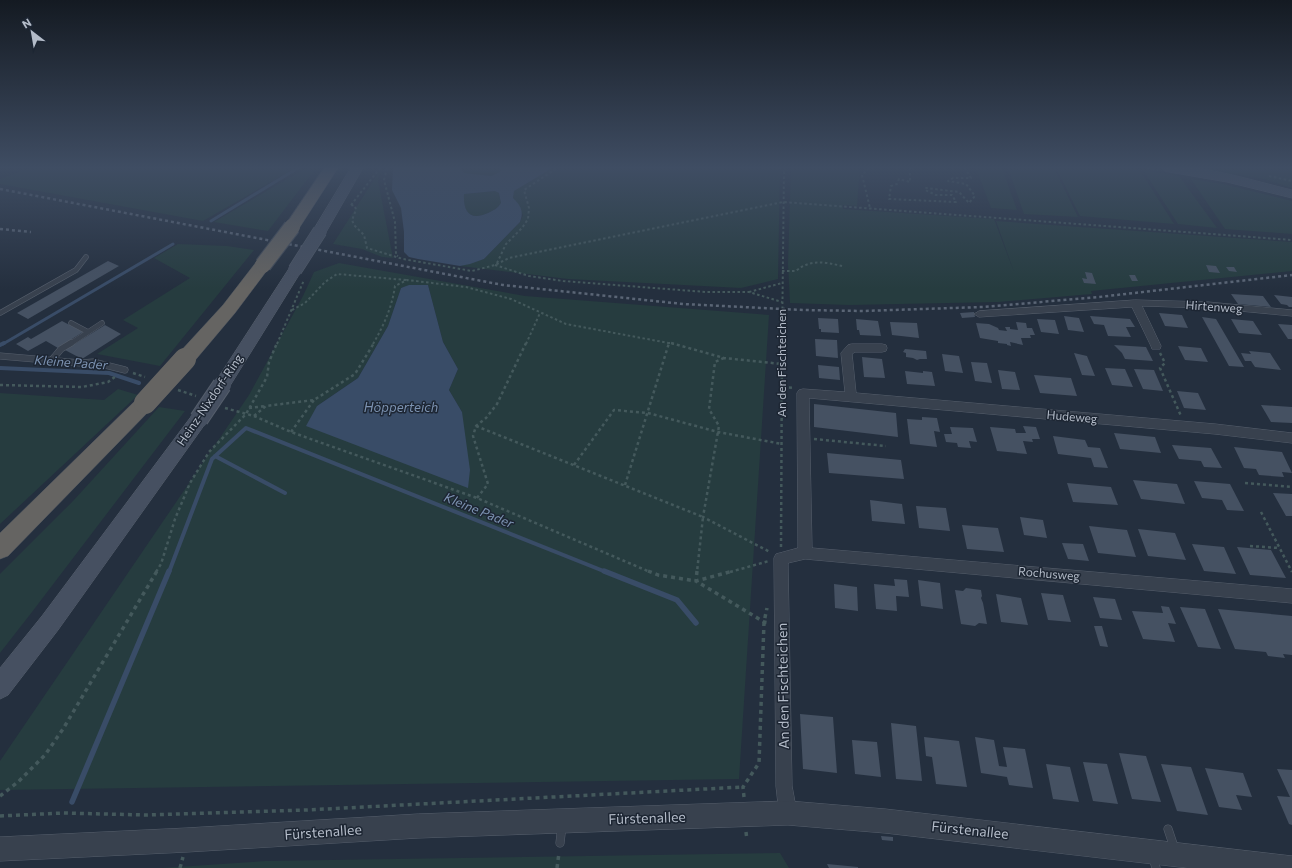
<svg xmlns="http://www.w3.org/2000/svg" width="1292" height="868" viewBox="0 0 1292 868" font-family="Commissioner,sans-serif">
<rect width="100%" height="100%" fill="#242f3e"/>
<path fill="#263c3f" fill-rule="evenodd" d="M 29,168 L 295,168 L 203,221 L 0,184 L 0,179 Z
M 306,168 L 316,168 L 268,231 L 214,222 Z
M 461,168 L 501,168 L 500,172 L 491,176 L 464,173 Z
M 551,168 L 780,168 L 778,279 L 741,288 L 568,279 L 460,266 L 484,259 L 520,222 L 523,215 L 513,198 L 514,191 L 549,170 Z
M 791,168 L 860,168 L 857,206 L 843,205 L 843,209 L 994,219 L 1014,272 L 996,221 L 1292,242 L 1292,271 L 1091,291 L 1092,294 L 998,302 L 850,305 L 790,303 L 788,264 Z
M 976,168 L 1002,168 L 1017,210 L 991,208 Z
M 1008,168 L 1054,168 L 1078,217 L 1024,214 Z
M 1056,168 L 1127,168 L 1139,169 L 1174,224 L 1080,216 Z
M 1201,168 L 1292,168 L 1292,188 L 1264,179 Z
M 380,170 L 378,181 L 393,258 L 382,257 L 362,249 L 333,244 Z
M 1143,170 L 1179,176 L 1217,228 L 1178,224 Z
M 1191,179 L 1223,184 L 1292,201 L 1292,234 L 1225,229 Z
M 495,191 L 499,193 L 501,203 C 497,209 494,210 488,213 C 469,221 463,212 464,194 Z
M 178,244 L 227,246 L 254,250 L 160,366 L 97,354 L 138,328 L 123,320 L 190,278 L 154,258 Z
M 339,263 L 525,296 L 769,315 L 739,779 L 0,790 L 0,761 L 249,395 L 303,296 L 314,272 ZM 428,285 L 443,342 L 458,369 L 449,390 L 462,412 L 317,406 L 358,378 L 388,326 L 401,288 Z
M 118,389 L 138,395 L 0,524 L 0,393 L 104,400 Z
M 159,407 L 185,411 L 32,612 L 0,653 L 0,574 L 73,501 Z
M 780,853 L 789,868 L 162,868 L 266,861 Z"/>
<path fill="#394c67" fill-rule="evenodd" d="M 393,168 L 461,168 L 464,173 L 491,176 L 500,172 L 501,168 L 551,168 L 549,170 L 514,191 L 513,198 C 521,206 524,211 520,222 L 484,259 L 470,264 L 460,266 L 418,259 L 409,257 L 404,252 L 404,232 L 401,208 L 392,190 ZM 495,191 L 499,193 L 501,203 C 497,209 494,210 488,213 C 470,221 463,212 464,194 Z
M 409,285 L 428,285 L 443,342 L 458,369 L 449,390 L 462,412 L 470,470 L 468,488 L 306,426 L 317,406 L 358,378 L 388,326 L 401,288 Z"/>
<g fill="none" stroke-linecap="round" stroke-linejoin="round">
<path stroke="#394c67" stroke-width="3" d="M 211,221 L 298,168
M 3,344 L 173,244"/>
<path stroke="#394c67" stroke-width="4" d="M 0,345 L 4,343
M 0,368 L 109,373 L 139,383
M 215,456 L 285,493
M 169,572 L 212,459 L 246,428 L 606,572"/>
<path stroke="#394c67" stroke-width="5.5" d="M 604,571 L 677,600 L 696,623
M 72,802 L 169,571"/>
</g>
<path fill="#455162" d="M 108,261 L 119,266 L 28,319 L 17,313 Z
M 1206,265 L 1216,266 L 1220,273 L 1209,272 Z
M 1226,267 L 1234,267 L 1237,272 L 1229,271 Z
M 1085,272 L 1092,273 L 1096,284 L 1084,283 L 1082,278 L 1087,279 Z
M 1129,275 L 1135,275 L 1138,281 L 1132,281 Z
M 1231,294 L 1263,296 L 1271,307 L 1238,304 Z
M 1274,295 L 1292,297 L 1292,307 L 1289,307 L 1287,305 L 1281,304 Z
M 974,312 L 975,317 L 962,318 L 960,313 Z
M 1159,313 L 1182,315 L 1188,328 L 1165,326 Z
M 1064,316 L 1079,318 L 1084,332 L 1068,330 Z
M 1090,316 L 1130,319 L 1135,327 L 1126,327 L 1131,337 L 1108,336 L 1104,325 L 1094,324 Z
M 1202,317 L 1216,319 L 1244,367 L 1229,366 Z
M 818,318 L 838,319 L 839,333 L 821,332 L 821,329 L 819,329 Z
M 856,319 L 878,321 L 881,336 L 860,335 L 859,330 L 857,330 Z
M 1037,319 L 1055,320 L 1059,334 L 1041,332 Z
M 1231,319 L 1253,321 L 1262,335 L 1239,333 Z
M 62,321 L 83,332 L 58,348 L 46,341 L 28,351 L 16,344 L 28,337 L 31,339 Z
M 890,322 L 917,323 L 919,338 L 892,335 Z
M 1016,322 L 1026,323 L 1027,328 L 1032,328 L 1035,335 L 1030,335 L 1031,338 L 1021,338 L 1023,345 L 1010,342 L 1011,346 L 1007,345 L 1007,344 L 998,343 L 998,341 L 980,338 L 976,323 L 989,324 L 998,328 L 999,330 L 1007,331 L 1005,327 L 1010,327 L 1010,329 L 1018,330 Z
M 1278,324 L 1292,325 L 1292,339 L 1288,339 Z
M 105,325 L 121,334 L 82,359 L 65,350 Z
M 815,339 L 837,340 L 838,358 L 816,356 Z
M 1114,345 L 1146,347 L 1153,361 L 1125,359 L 1122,353 Z
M 1178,346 L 1201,348 L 1208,362 L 1185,360 Z
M 905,349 L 926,351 L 927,359 L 920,359 L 917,360 L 913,358 L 906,357 L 906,353 L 903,352 Z
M 1249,351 L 1270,353 L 1281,370 L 1255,367 L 1251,361 L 1245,361 L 1241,353 L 1251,354 Z
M 1074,353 L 1087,356 L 1095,376 L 1082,375 Z
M 942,354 L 959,356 L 963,373 L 945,371 Z
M 862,357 L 882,359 L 885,378 L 864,377 Z
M 971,362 L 987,363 L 992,383 L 975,381 Z
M 818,365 L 839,367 L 840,380 L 819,378 Z
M 1105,368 L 1125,369 L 1133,387 L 1112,385 Z
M 1134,369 L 1154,370 L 1163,391 L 1143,389 Z
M 998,370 L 1015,372 L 1020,390 L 1002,389 Z
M 905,371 L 923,373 L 923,371 L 932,372 L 935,386 L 907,384 Z
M 1034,375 L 1071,378 L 1077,396 L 1040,393 Z
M 1177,391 L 1198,393 L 1206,410 L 1184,408 Z
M 814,404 L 896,413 L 898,437 L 814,427 Z
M 1261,405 L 1292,407 L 1292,423 L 1271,422 Z
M 922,417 L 937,418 L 940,432 L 934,431 L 937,447 L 910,444 L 907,419 L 922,420 Z
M 1023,426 L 1036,427 L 1040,439 L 1032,439 L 1033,442 L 1023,441 L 1027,454 L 997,451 L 990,427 L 1015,429 L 1016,433 L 1026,433 Z
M 950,427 L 973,428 L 977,442 L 969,441 L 971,448 L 958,447 L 957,443 L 946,442 L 944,434 L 952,434 Z
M 1114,433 L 1155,437 L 1161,453 L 1120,449 Z
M 1053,436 L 1085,440 L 1088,447 L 1100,448 L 1108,468 L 1094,467 L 1091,458 L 1058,454 Z
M 1172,445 L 1211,448 L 1222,468 L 1204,467 L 1201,461 L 1179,459 Z
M 1234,447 L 1282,452 L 1292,473 L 1282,472 L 1284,477 L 1259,475 L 1256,469 L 1244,468 Z
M 827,453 L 901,460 L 904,479 L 829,473 Z
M 1133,480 L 1177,484 L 1185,504 L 1141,499 Z
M 1194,481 L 1230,484 L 1244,511 L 1227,510 L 1222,500 L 1202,498 Z
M 1067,483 L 1111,487 L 1118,505 L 1073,502 Z
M 1273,493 L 1292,494 L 1292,516 L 1286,516 Z
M 870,500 L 902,504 L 905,524 L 872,521 Z
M 916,506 L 946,508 L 950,531 L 919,528 Z
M 1020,517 L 1043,520 L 1047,538 L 1024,535 Z
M 962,525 L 998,528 L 1004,552 L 967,549 Z
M 1089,526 L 1127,530 L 1136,557 L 1098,553 Z
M 1138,529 L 1175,533 L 1186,560 L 1148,556 Z
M 1062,543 L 1083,544 L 1089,561 L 1068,559 Z
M 1192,544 L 1224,547 L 1236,574 L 1204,571 Z
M 1237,547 L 1271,550 L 1286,578 L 1250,575 Z
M 894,579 L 907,580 L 909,597 L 896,596 L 897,611 L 876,609 L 874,584 L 895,586 Z
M 918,580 L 940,583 L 943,609 L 921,606 Z
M 834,584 L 857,587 L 858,611 L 835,608 Z
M 966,588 L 981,590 L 982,596 L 981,598 L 983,603 L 987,624 L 979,623 L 975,626 L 961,624 L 955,590 L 963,591 Z
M 1041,593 L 1063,595 L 1071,622 L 1048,620 Z
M 996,594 L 1021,598 L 1028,625 L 1001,622 Z
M 1093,597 L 1115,599 L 1122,620 L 1100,618 Z
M 1161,606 L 1169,607 L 1176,624 L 1168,623 L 1175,642 L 1143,639 L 1132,611 L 1163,613 Z
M 1180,607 L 1205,609 L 1221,649 L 1198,647 Z
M 1218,609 L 1292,616 L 1292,655 L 1283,654 L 1285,658 L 1268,656 L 1266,652 L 1235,649 Z
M 1094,626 L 1102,626 L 1108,647 L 1100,646 Z
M 800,714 L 833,717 L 837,773 L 803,769 Z
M 891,723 L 916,726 L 922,781 L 896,779 Z
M 924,737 L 959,741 L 967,787 L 936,784 L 932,757 L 926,756 Z
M 975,737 L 994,740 L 999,766 L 1007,767 L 1003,747 L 1025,749 L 1033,788 L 1009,785 L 1007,777 L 981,773 Z
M 852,740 L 877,742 L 881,777 L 855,774 Z
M 1119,753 L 1146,756 L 1161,802 L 1132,799 Z
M 1083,762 L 1107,764 L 1118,804 L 1093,801 Z
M 1046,764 L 1070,767 L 1079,802 L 1053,799 Z
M 1161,764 L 1191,767 L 1208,815 L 1177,811 Z
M 1205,768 L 1243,773 L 1252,797 L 1236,795 L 1242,810 L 1219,807 Z
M 1277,769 L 1292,770 L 1292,825 L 1289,824 L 1277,796 L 1290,797 Z
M 881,836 L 893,837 L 893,841 L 882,840 Z
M 827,864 L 858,867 L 858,868 L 829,868 Z"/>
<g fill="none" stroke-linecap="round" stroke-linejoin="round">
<defs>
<path id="service-far2" d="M 0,313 L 76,270 L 86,257
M 71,323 L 88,332
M 70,344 L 102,323"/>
<path id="service-far1" d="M 0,356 L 81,363 L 93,362 L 125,370
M 51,361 L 61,349 L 71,343"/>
<path id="service" d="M 1168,829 L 1175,850
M 560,843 L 562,825
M 1153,857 L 1156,868"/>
<path id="minor" d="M 1135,300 L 1208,302 L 1292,310 L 1292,316 L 1208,308 L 1142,306 L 1161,346 L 1160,349 L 1152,349 L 1151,346 L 1132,307 L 979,317 L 974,314 L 979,311 Z
M 852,344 L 882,344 L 886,345 L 887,348 L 886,351 L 882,352 L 855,352 L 852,354 L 856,393 L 1215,424 L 1292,433 L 1292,443 L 1215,434 L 809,398 L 812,548 L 1292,589 L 1292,603 L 805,559 L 788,563 L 792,786 L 797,813 L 794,819 L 788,822 L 782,819 L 779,813 L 776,786 L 774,558 L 776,554 L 798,548 L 797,393 L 799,390 L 803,389 L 845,392 L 841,353 L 848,345 Z"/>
<path id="tertiary" d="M 788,801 L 885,809 L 1292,856 L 1292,868 L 1188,868 L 885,833 L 788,825 L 418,838 L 187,852 L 0,861 L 0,837 L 187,828 L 418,814 Z"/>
<path id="secondary" d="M 351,168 L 363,168 L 325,234 L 320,235 L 315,234 L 313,231 Z
M 1163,168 C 1197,162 1257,182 1292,190 L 1292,198 L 1227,182 L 1169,172 L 1165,171 Z
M 295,266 L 300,267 L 302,270 L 228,389 L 222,391 L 216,389 L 214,385 L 216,381 L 290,267 Z
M 199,412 L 205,414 L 208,419 L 205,424 L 58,630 L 8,695 L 0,699 L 0,668 L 42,616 L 193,414 Z"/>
<path id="trunk" d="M 324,168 L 338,168 L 298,230 L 292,232 L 286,230 L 284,227 Z
M 263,260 L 269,261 L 271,265 L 235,313 L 192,364 L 185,366 L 178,364 L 175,359 L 178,354 L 223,305 L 257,261 Z
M 145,396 L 152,398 L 155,403 L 152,408 L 8,556 L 0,559 L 0,533 L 138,398 Z"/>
</defs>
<use href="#service-far2" stroke="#565f6c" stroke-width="5.5"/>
<use href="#service-far1" stroke="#565f6c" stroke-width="7"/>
<use href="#service" stroke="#565f6c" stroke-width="9"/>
<use href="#minor" stroke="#565f6c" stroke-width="1"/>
<use href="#tertiary" stroke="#565f6c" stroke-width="1"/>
<use href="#secondary" stroke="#565f6c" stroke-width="1"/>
<use href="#trunk" stroke="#434c59" stroke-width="1"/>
<path stroke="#44595c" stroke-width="2" stroke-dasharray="2.5 2.5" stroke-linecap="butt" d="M 387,168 L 384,180 L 395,222 L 396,255 L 398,256
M 778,168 L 784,168
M 869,168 L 862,175 L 870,208
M 910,168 L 910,182 L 899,179 L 897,184 L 891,186 L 889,199 L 956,202 L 952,195 L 936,195 L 925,190 L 926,188 L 959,192 L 969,203 L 975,196 L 966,184 L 948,181 L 953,178 L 971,178 L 965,168
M 1147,168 L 1158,170
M 1269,176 L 1292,181
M 351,205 L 355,206 L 356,210 L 352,220 L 354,225 L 364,235 L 367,248 L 403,259 L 472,271 L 495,265 L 509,258 L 783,202 L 1292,240
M 351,205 L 380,168
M 497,263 L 506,244 L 522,228 L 528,219 L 529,208 L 524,190 L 557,168
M 495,265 L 529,276 L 563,281 L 706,292 L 749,292 L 782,302
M 782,271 L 796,271 C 810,259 825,262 842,266
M 749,292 L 782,283
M 292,310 L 305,303 L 325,282 L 337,274 L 406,280
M 277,344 L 304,280
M 373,344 C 384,325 392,307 395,286 L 407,280 L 466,287 L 511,299 L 566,324 L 674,344
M 526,344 L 540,313
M 669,344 L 669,342
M 782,344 L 784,168"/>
<path stroke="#44595c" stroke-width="2.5" stroke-dasharray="3 3" stroke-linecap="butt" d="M 671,343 L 724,358 L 782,364
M 1160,353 L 1165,363 L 1160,368 L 1181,416
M 724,358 L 715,362 L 709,409 L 719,426 L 703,517 L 770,552
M 133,373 L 145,377
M 0,385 L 82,387 L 108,382 L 116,376
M 783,387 L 794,388
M 178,390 L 196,396
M 225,408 L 254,416 L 291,432 L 477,498 L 650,572
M 249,408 L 266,406
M 254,416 L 266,406 L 314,400 L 355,374 L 374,343
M 476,426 L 703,517 L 697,572
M 291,432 L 314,400
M 814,439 L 886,446
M 574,465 L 614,410 L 648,413 L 718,432 L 782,444
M 1245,483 L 1292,487
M 625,485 L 669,343
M 477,498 L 488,484 L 473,436 L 476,426 L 486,418 L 497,404 L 526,343
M 1261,512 L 1292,572
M 1250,546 L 1279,548
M 781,547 L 782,343
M 156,572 L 161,564 L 175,519 L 190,483 L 209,452 L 246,414 L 267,377 L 269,362 L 277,343
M 730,572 L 769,561"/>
<path stroke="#44595c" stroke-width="3.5" stroke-dasharray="4 4" stroke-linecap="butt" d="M 648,571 L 658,575 L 696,581 L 733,571
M 697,571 L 696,581 L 764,622 L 770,623
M 0,796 L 18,782 L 45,755 L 63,729 L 157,571
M 744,797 L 743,787 L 759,763 L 764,622 L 767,608
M 0,816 L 63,813 L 147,815 L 307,810 L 743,787
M 746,832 L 747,840
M 180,868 L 183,857
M 557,868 L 559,853"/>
<use href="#service-far2" stroke="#38414e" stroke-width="4.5"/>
<use href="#service-far1" stroke="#38414e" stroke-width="6"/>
<use href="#service" stroke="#38414e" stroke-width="8"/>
<use href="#minor" fill="#38414e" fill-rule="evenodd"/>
<use href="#tertiary" fill="#38414e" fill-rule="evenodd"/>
<use href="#secondary" fill="#465061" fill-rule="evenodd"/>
<use href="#trunk" fill="#656462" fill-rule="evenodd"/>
<path stroke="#5a6575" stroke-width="2.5" stroke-dasharray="3 3" stroke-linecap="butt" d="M 0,189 L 503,285 L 683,304 L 803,310 L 863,311 L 983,307 L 1099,297 L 1292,275
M 0,229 L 31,232"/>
<defs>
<path id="secondary-bridge-far1" d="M 295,270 L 320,231"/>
<path id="secondary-bridge" d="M 199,419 L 222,385"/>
<path id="trunk-bridge-far1" d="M 263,265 L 292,227"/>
<path id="trunk-bridge" d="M 145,403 L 185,359"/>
</defs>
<use href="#secondary-bridge-far1" stroke="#565f6c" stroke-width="15" stroke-linecap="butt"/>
<use href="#secondary-bridge" stroke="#565f6c" stroke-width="20" stroke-linecap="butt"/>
<use href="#trunk-bridge-far1" stroke="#434c59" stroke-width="18" stroke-linecap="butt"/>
<use href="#trunk-bridge" stroke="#434c59" stroke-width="22" stroke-linecap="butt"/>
<use href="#secondary-bridge-far1" stroke="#465061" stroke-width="14"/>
<use href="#secondary-bridge" stroke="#465061" stroke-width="18"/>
<use href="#trunk-bridge-far1" stroke="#656462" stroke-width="16"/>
<use href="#trunk-bridge" stroke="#656462" stroke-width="22"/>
</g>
<linearGradient id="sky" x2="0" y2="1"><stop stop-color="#141a22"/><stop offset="0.58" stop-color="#3f4d63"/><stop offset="1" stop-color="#3f4d63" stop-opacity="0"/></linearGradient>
<rect width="1292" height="289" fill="url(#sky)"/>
<g text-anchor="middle" stroke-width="3" stroke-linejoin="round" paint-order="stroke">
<g font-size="12" fill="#b4bcc9" stroke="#1d2633">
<text transform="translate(1214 307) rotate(4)" y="4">Hirtenweg</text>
<text transform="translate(782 363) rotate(-90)" y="4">An den Fischteichen</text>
<text transform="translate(210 400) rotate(-56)" y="4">Heinz-Nixdorf-Ring</text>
<text transform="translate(1072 417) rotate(5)" y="4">Hudeweg</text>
<text transform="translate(1049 574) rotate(5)" y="4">Rochusweg</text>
</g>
<g font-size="13" font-style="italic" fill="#7c92b1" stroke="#1d2633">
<text transform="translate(71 362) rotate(4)" y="5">Kleine Pader</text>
<text x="401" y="412">Höpperteich</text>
<text transform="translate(479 510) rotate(22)" y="5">Kleine Pader</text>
</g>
<g font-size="14" fill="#b4bcc9" stroke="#1d2633">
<text transform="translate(783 686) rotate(-91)" y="5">An den Fischteichen</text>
<text transform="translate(647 818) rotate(-2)" y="5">Fürstenallee</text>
<text transform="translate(970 830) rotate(6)" y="5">Fürstenallee</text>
<text transform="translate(323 832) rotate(-4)" y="5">Fürstenallee</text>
</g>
</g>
<g transform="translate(32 32) rotate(329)" stroke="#1d2633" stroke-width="3" paint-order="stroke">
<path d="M0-3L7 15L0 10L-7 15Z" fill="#b4bcc9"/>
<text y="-6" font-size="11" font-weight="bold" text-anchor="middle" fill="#b4bcc9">N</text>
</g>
</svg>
